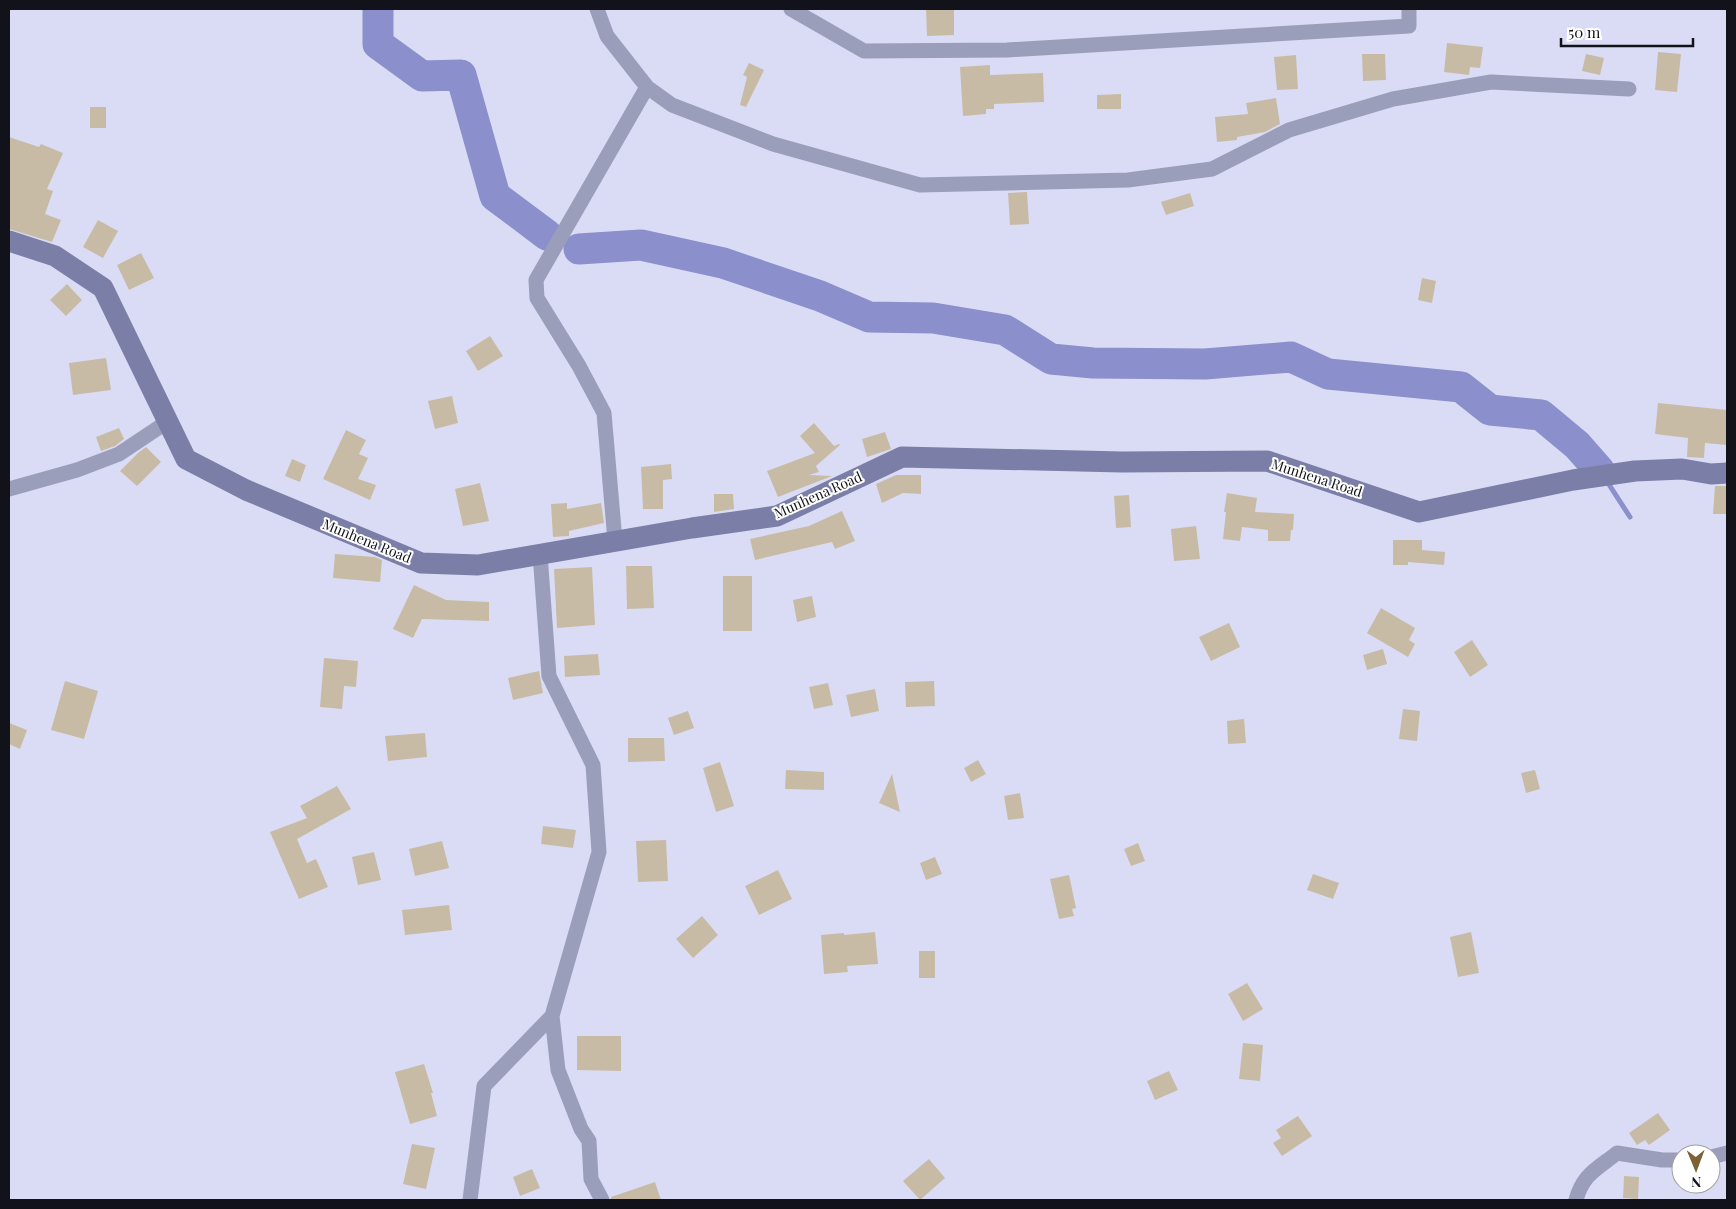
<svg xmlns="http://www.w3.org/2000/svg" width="1736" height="1209" viewBox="0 0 1736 1209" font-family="'Playfair Display',serif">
<rect width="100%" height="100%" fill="#dadcf5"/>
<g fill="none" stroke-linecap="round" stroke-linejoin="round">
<path stroke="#8b8fcc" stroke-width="5" d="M 1608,483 L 1630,517"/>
<path stroke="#8b8fcc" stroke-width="31" d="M 378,9 L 378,44 L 422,76 L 461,75 L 495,196 L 547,235
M 579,249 L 641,245 L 723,263 L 820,296 L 869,317 L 933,318 L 1005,330 L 1051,359 L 1093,363 L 1205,364 L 1291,357 L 1328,374 L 1461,387 L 1490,410 L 1541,415 L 1577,445 L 1599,470"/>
</g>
<path fill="#c8bba5" d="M 926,9 L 954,9 L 954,35 L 927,36 Z
M 1447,43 L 1483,47 L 1480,68 L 1470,67 L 1469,75 L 1444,72 Z
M 1658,52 L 1681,54 L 1677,92 L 1655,90 Z
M 1362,54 L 1385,54 L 1386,80 L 1363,81 Z
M 1586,54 L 1604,58 L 1600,75 L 1582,71 Z
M 1296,55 L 1298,89 L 1277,90 L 1274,57 Z
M 749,63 L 764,70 L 746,107 L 740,105 L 747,77 L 743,75 Z
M 990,65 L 990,75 L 1043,73 L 1044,102 L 994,104 L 994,109 L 986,109 L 986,114 L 963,116 L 960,67 Z
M 1121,94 L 1121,109 L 1097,109 L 1097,95 Z
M 1276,98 L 1280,124 L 1265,132 L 1237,137 L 1237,140 L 1217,142 L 1215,117 L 1248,114 L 1246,103 Z
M 90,107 L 106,107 L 106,128 L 90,128 Z
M 9,137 L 39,147 L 41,144 L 63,153 L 47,189 L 53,191 L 45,214 L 61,220 L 52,242 L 9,229 Z
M 1027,192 L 1029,224 L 1010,225 L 1008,193 Z
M 1190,193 L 1194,206 L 1166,215 L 1161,202 Z
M 98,220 L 118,231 L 103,258 L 83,247 Z
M 141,253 L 154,278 L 129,290 L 117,265 Z
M 1422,278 L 1436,281 L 1432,303 L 1418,300 Z
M 67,284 L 82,300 L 66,316 L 50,300 Z
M 490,336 L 503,356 L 478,371 L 466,351 Z
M 106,358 L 111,390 L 73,395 L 69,363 Z
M 452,396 L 458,423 L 435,429 L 428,401 Z
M 1658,403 L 1727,410 L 1727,445 L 1705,443 L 1704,458 L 1687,457 L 1688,438 L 1655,434 Z
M 814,423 L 834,446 L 839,444 L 840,445 L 816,466 L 819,472 L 809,475 L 832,476 L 778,497 L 767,471 L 815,453 L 800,436 Z
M 119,428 L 124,439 L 115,446 L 101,451 L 96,437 Z
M 346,430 L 366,440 L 359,454 L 368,458 L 358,479 L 376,485 L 370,500 L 323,479 Z
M 885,432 L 891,449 L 867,457 L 862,439 Z
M 146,447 L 161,462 L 137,486 L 120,471 L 138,453 Z
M 292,459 L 306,465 L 300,482 L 285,476 Z
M 671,464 L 672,479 L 663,480 L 663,509 L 643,509 L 641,467 Z
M 896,475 L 921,475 L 921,494 L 903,493 L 882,503 L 876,484 Z
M 480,483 L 489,521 L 463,526 L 455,489 Z
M 1715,486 L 1727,486 L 1727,514 L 1713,514 Z
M 1227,493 L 1257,498 L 1255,512 L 1294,514 L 1293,530 L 1291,530 L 1290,541 L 1268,541 L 1268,530 L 1242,527 L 1240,541 L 1223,539 L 1226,512 L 1224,512 Z
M 714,494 L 733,494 L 734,509 L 714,512 Z
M 1129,495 L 1131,527 L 1116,528 L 1114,496 Z
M 567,503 L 567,509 L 601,503 L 604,523 L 569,531 L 569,536 L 553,537 L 551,504 Z
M 842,511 L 855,541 L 835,549 L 832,542 L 755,560 L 750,539 L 809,526 Z
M 1196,526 L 1200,559 L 1174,561 L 1171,529 Z
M 1393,540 L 1422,540 L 1422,550 L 1445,552 L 1444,565 L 1408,562 L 1408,565 L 1393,565 Z
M 335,554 L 375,557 L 382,560 L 380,582 L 333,578 Z
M 626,566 L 652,566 L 654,608 L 627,609 Z
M 592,567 L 595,625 L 557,628 L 554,569 Z
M 723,576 L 752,576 L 752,631 L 723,631 Z
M 414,585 L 446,600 L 489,602 L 489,621 L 422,619 L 413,638 L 393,629 Z
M 812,596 L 816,617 L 797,622 L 793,600 Z
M 1381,608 L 1415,628 L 1409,640 L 1415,644 L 1408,657 L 1367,633 Z
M 1229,623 L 1240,647 L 1211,661 L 1199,637 Z
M 1472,640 L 1488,665 L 1470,677 L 1454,652 Z
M 1383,649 L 1387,664 L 1367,670 L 1363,655 Z
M 598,654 L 600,675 L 565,677 L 564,656 Z
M 324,658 L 358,661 L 356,687 L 344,686 L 342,709 L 320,707 Z
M 539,671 L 543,693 L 513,700 L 508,678 Z
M 65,681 L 98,691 L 84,739 L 51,730 Z
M 934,681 L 935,706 L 906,707 L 905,682 Z
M 828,683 L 833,705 L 814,709 L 809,687 Z
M 875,689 L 879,711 L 851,717 L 846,695 Z
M 1403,709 L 1420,711 L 1417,741 L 1399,739 Z
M 688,711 L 694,728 L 674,735 L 668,718 Z
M 1244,719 L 1246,743 L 1228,744 L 1227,721 Z
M 9,723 L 27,730 L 20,749 L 9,744 Z
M 425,733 L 427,757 L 388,761 L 385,736 Z
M 628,738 L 664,738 L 665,761 L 628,762 Z
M 978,760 L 986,774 L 971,782 L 964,768 Z
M 720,762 L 734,806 L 716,812 L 703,768 Z
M 786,770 L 824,772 L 824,790 L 785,789 Z
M 1535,770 L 1540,789 L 1526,793 L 1521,773 Z
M 892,774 L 900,812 L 879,803 Z
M 337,786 L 351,809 L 297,839 L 307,863 L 316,859 L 328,887 L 299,899 L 270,832 L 307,818 L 300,806 Z
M 1020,793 L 1024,818 L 1008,820 L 1004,796 Z
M 543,826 L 576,830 L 573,848 L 541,844 Z
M 666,840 L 668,881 L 638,882 L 636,841 Z
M 442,841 L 449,868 L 415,876 L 409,849 Z
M 1138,843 L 1145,861 L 1131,866 L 1124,849 Z
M 374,852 L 381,880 L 358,885 L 352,857 Z
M 935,857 L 942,874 L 926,880 L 920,863 Z
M 778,870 L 792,899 L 759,915 L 745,886 Z
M 1313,874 L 1339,883 L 1333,899 L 1307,890 Z
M 1069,875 L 1076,908 L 1072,909 L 1074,916 L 1059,919 L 1050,879 Z
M 449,905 L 452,930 L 405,935 L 402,910 Z
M 702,916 L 718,935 L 693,958 L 676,939 Z
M 875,932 L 878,964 L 847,966 L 848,972 L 824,974 L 821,935 L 844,933 L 844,935 Z
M 1471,932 L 1479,973 L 1458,977 L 1450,937 Z
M 919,951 L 935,951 L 935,978 L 919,978 Z
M 1247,983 L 1263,1009 L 1243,1021 L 1228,994 Z
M 577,1036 L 621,1036 L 621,1071 L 577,1070 Z
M 1243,1043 L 1263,1045 L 1260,1081 L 1239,1079 Z
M 424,1064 L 433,1093 L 431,1093 L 437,1116 L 410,1124 L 395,1072 Z
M 1169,1071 L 1178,1090 L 1155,1100 L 1147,1081 Z
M 1658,1113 L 1670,1130 L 1649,1145 L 1645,1140 L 1637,1145 L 1629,1133 Z
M 1298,1116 L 1312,1136 L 1282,1156 L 1273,1143 L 1281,1138 L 1276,1130 Z
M 412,1144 L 435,1148 L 426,1189 L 403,1184 Z
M 929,1159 L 945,1178 L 920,1200 L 903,1181 Z
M 532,1169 L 540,1188 L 520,1196 L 513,1177 Z
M 1624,1176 L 1639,1177 L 1638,1199 L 1623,1198 Z
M 655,1182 L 661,1200 L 611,1200 L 611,1197 Z"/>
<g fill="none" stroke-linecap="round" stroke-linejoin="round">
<path stroke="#9b9eba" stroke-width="15" d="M 597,9 L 607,36 L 647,87 L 536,280 L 537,298 L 579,366 L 604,413 L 615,541
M 791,9 L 864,51 L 1007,50 L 1409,26 L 1409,9
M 647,87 L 672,105 L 773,144 L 920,185 L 1128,180 L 1212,169 L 1289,130 L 1393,99 L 1491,82 L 1629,89
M 9,489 L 77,470 L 119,454 L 167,422
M 552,1016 L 558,1070 L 581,1129 L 589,1141 L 591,1179 L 602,1200
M 1711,1157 L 1727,1153
M 470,1200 L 484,1086 L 552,1016 L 599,852 L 593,765 L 549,676 L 540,554
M 1576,1200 C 1583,1174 1597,1169 1617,1153 L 1662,1160 L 1681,1160"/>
<path stroke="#7b7ea6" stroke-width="21" d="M 9,241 L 55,256 L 103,288 L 186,459 L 246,490 L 421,563 L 478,565 L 692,528 L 777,516 L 902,457 L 1122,462 L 1267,461 L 1419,512 L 1573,480 L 1635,471 L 1682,469 L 1711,474 L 1727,473"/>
</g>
<g text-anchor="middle" stroke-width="4" stroke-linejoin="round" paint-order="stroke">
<g font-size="14" fill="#11121a" stroke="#fff">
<text transform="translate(1317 478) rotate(18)" y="5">Munhena Road</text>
<text transform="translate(818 495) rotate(-24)" y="5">Munhena Road</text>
<text transform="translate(367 541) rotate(22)" y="5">Munhena Road</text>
</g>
</g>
<rect width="1736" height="1209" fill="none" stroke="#11121a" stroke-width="20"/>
<g transform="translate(1696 1169) rotate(179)"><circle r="24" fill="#ffffff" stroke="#a0a0a3"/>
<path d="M0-4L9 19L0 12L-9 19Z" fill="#7b6133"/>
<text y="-8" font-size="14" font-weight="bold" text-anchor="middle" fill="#11121a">N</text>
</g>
<path d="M1561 38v8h132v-8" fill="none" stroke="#11121a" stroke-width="2.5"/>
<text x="1568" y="38" font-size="15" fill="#11121a" stroke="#ffffff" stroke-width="4" paint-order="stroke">50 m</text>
</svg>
